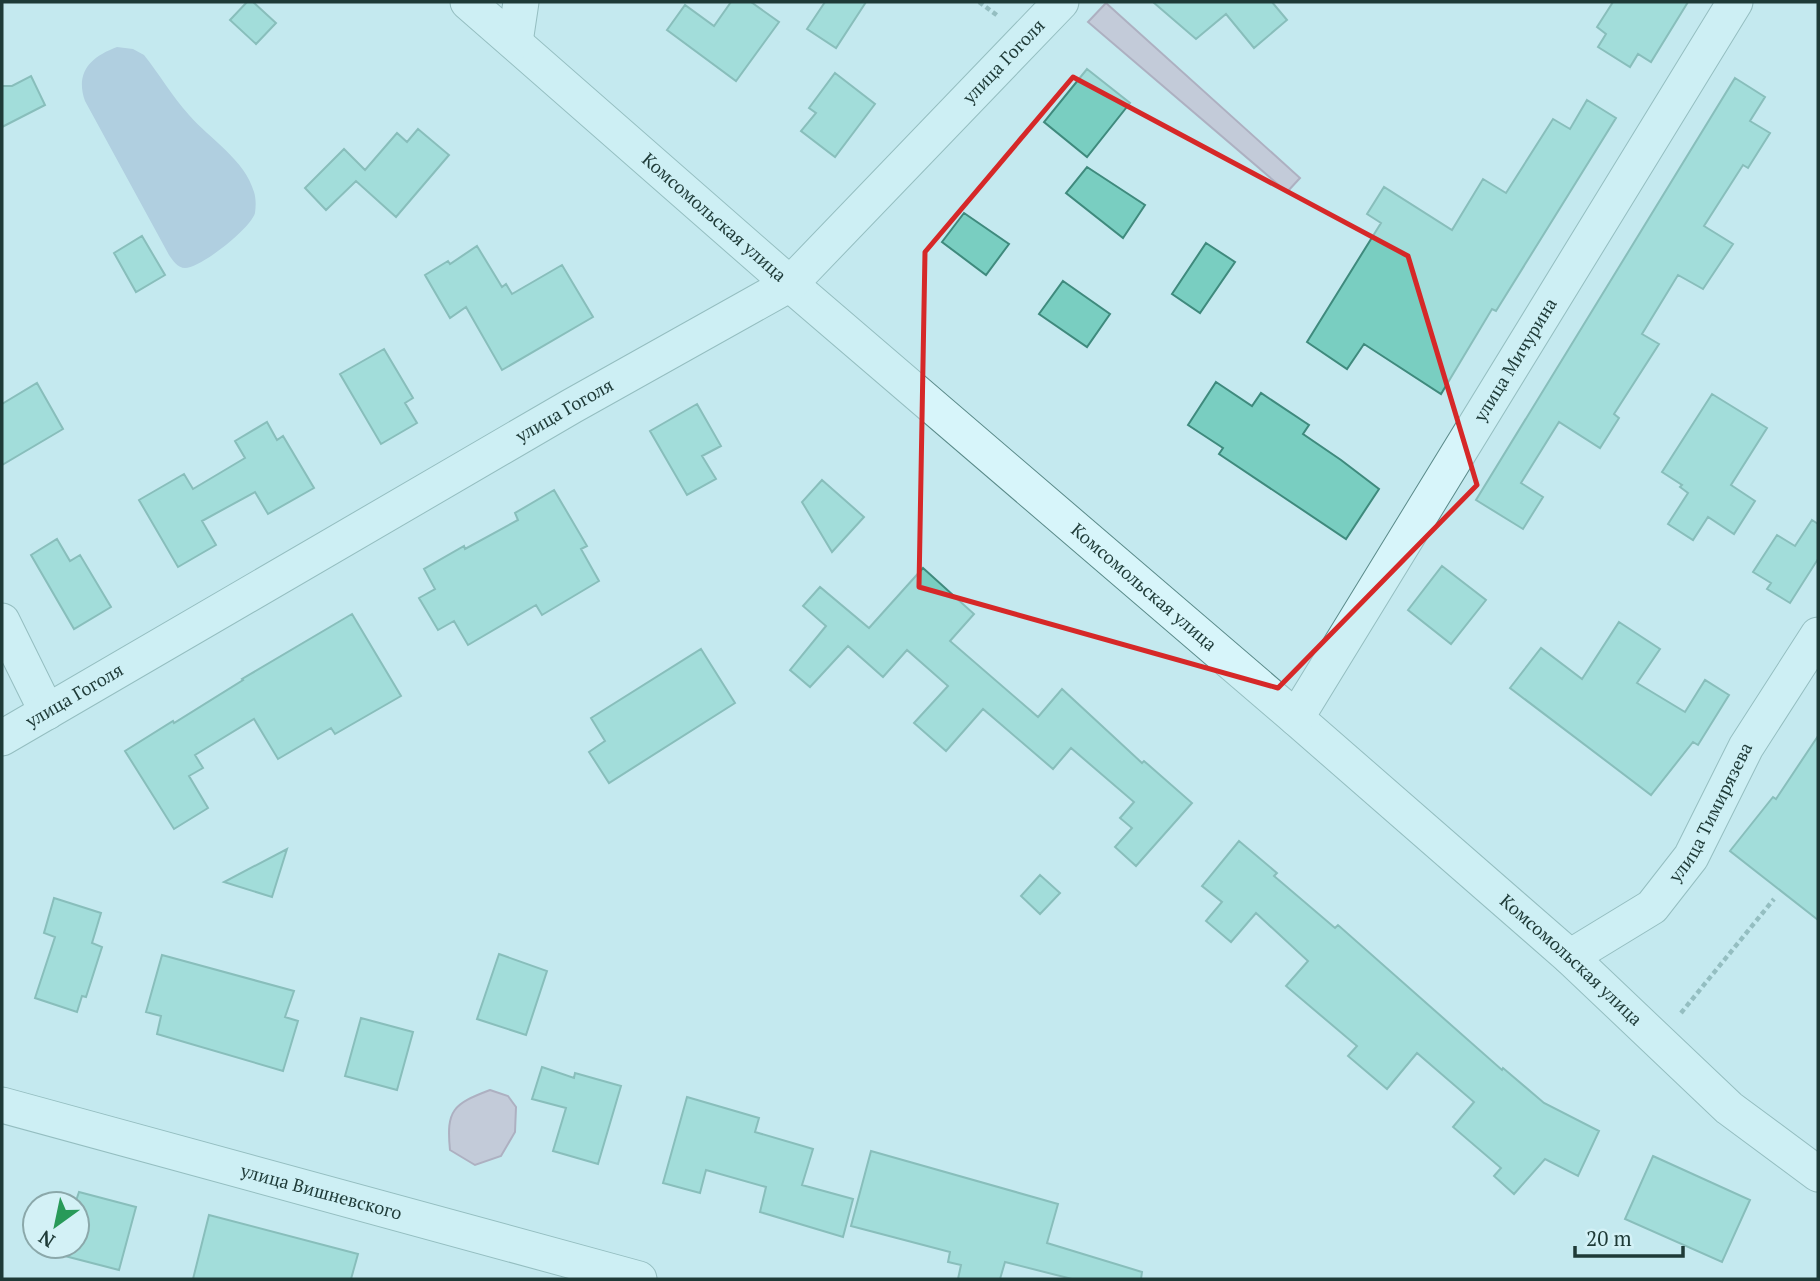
<svg xmlns="http://www.w3.org/2000/svg" width="1820" height="1281" viewBox="0 0 1820 1281" font-family="'PT Serif',serif">
<rect width="100%" height="100%" fill="#c4e9ef"/>
<path fill="#97afce" d="M 117,47 L 133,49 L 144,55 C 160,75 172,96 189,115 C 210,139 245,160 254,192 C 256,198 256,206 255,213 C 251,228 201,268 185,268 C 178,268 173,261 169,255 L 85,101 C 75,73 90,57 117,47 Z"/>
<path fill="#c2a6be" stroke="#916c8a" stroke-width="2" d="M 1106,3 L 1300,178 L 1287,192 L 1088,22 Z
M 490,1090 L 508,1096 L 516,1107 L 515,1132 L 501,1156 L 475,1165 L 450,1150 C 446,1110 453,1104 490,1090 Z"/>
<path fill="#79cec1" stroke="#3f8a7d" stroke-width="2" d="M 247,2 L 253,2 L 276,23 L 256,44 L 230,20 Z
M 731,2 L 751,2 L 779,22 L 736,81 L 667,30 L 685,5 L 714,26 Z
M 825,2 L 866,2 L 836,48 L 807,29 Z
M 1153,2 L 1272,2 L 1287,20 L 1254,48 L 1226,14 L 1196,39 Z
M 1613,2 L 1688,2 L 1651,62 L 1638,54 L 1630,67 L 1598,47 L 1606,34 L 1597,27 Z
M 1087,69 L 1130,103 L 1087,157 L 1044,122 Z
M 835,73 L 875,104 L 835,157 L 801,131 L 816,113 L 809,108 Z
M 31,76 L 45,105 L 2,127 L 2,86 L 12,86 Z
M 1735,78 L 1765,97 L 1750,121 L 1770,133 L 1748,168 L 1743,165 L 1704,226 L 1733,244 L 1703,289 L 1678,275 L 1642,334 L 1659,344 L 1614,414 L 1619,418 L 1600,448 L 1559,422 L 1521,483 L 1543,497 L 1523,529 L 1476,500 Z
M 1587,100 L 1616,118 L 1496,311 L 1492,309 L 1441,394 L 1364,344 L 1347,369 L 1307,342 L 1381,223 L 1367,214 L 1384,187 L 1452,230 L 1483,179 L 1506,193 L 1553,119 L 1570,129 Z
M 418,129 L 449,155 L 396,217 L 356,181 L 326,210 L 305,188 L 344,149 L 365,170 L 397,133 L 407,142 Z
M 1087,167 L 1145,205 L 1123,238 L 1066,193 Z
M 964,213 L 1009,244 L 986,275 L 942,242 Z
M 142,236 L 165,275 L 136,292 L 114,253 Z
M 1206,243 L 1235,262 L 1200,313 L 1172,294 Z
M 477,246 L 502,287 L 506,284 L 512,294 L 562,265 L 593,317 L 502,370 L 466,307 L 450,318 L 425,275 L 448,261 L 450,264 Z
M 1063,281 L 1110,314 L 1087,347 L 1039,314 Z
M 384,349 L 413,398 L 405,403 L 417,423 L 381,444 L 340,374 Z
M 1216,382 L 1252,406 L 1261,393 L 1309,425 L 1303,434 L 1341,460 L 1379,489 L 1346,539 L 1219,454 L 1223,448 L 1188,425 Z
M 37,383 L 63,429 L 2,465 L 2,404 Z
M 1712,394 L 1767,428 L 1731,485 L 1755,501 L 1734,534 L 1708,517 L 1693,540 L 1668,524 L 1688,493 L 1680,487 L 1682,485 L 1662,472 Z
M 697,404 L 721,446 L 702,456 L 716,479 L 687,495 L 650,431 Z
M 267,422 L 277,440 L 283,436 L 314,488 L 268,514 L 255,492 L 202,521 L 216,545 L 178,567 L 139,500 L 184,474 L 193,489 L 245,458 L 235,441 Z
M 822,480 L 864,517 L 832,552 L 802,502 Z
M 554,490 L 587,546 L 581,549 L 599,581 L 542,615 L 536,605 L 468,645 L 454,621 L 438,630 L 419,598 L 435,589 L 424,569 L 464,546 L 465,549 L 518,520 L 515,513 Z
M 1812,520 L 1818,524 L 1818,559 L 1790,603 L 1767,589 L 1771,583 L 1753,572 L 1777,535 L 1795,546 Z
M 57,539 L 70,561 L 80,555 L 111,607 L 74,629 L 31,555 Z
M 1442,566 L 1486,600 L 1451,644 L 1408,610 Z
M 923,568 L 974,614 L 950,641 L 1038,717 L 1062,689 L 1142,763 L 1144,761 L 1192,803 L 1136,866 L 1115,847 L 1132,828 L 1120,818 L 1134,802 L 1071,748 L 1053,769 L 983,709 L 946,751 L 914,723 L 948,686 L 907,650 L 883,677 L 848,646 L 810,687 L 790,670 L 826,626 L 803,606 L 820,587 L 869,628 Z
M 352,614 L 401,696 L 335,734 L 331,728 L 278,759 L 254,719 L 195,755 L 203,768 L 189,776 L 208,808 L 174,829 L 125,751 L 173,721 L 174,723 L 243,680 L 242,679 Z
M 1619,622 L 1660,649 L 1637,683 L 1685,712 L 1705,680 L 1729,695 L 1698,745 L 1693,742 L 1651,795 L 1510,688 L 1541,648 L 1582,679 Z
M 701,649 L 735,703 L 609,783 L 589,752 L 605,741 L 591,718 Z
M 1818,736 L 1818,920 L 1730,851 L 1773,797 L 1776,799 Z
M 1239,841 L 1277,873 L 1274,876 L 1335,928 L 1338,925 L 1502,1070 L 1503,1068 L 1544,1103 L 1599,1131 L 1578,1176 L 1545,1159 L 1514,1194 L 1494,1176 L 1501,1168 L 1453,1127 L 1474,1102 L 1417,1053 L 1387,1089 L 1348,1056 L 1357,1046 L 1286,986 L 1308,961 L 1256,913 L 1231,942 L 1206,921 L 1222,902 L 1202,886 Z
M 287,849 L 272,897 L 224,882 Z
M 1040,875 L 1060,893 L 1040,914 L 1021,896 Z
M 54,898 L 101,913 L 92,943 L 102,947 L 86,997 L 82,996 L 77,1012 L 35,998 L 55,937 L 44,933 Z
M 499,954 L 547,971 L 526,1035 L 477,1019 Z
M 162,955 L 294,991 L 285,1017 L 298,1021 L 283,1071 L 157,1034 L 161,1016 L 146,1012 Z
M 361,1018 L 413,1032 L 397,1090 L 345,1076 Z
M 542,1067 L 574,1078 L 575,1073 L 621,1086 L 598,1164 L 553,1151 L 566,1108 L 532,1099 Z
M 687,1097 L 759,1118 L 755,1132 L 813,1149 L 802,1185 L 853,1199 L 843,1237 L 760,1212 L 766,1187 L 706,1170 L 700,1193 L 663,1183 Z
M 871,1151 L 1058,1204 L 1047,1243 L 1142,1272 L 1141,1279 L 1072,1279 L 1005,1262 L 1000,1279 L 958,1279 L 961,1265 L 948,1262 L 950,1252 L 851,1226 Z
M 1653,1156 L 1750,1200 L 1722,1262 L 1625,1219 Z
M 79,1192 L 136,1207 L 119,1270 L 61,1255 L 64,1246 L 77,1246 L 77,1204 L 75,1204 Z
M 209,1215 L 358,1254 L 351,1279 L 193,1279 Z"/>
<g fill="none" stroke-linecap="round" stroke-linejoin="round">
<defs>
<g id="street">
<path id="s1" d="M 468,2 L 790,284 L 1296,718 L 1570,957 L 1729,1108 L 1818,1174"/>
<path d="M 515,42 L 521,2"/>
<path d="M 2,621 L 47,712"/>
<path id="s2" d="M 1296,718 L 1735,2"/>
<path id="s3" d="M 2,738 L 572,406 L 790,284 L 1061,2"/>
<path id="s4" d="M 1570,957 L 1652,907 L 1691,857 L 1746,747 L 1818,635"/>
<path id="s5" d="M 2,1105 L 639,1279"/>
</g>
</defs>
<use href="#street" stroke="#5a8a89" stroke-width="37"/>
<path stroke="#5a8a89" stroke-width="4.5" stroke-dasharray="5 3.5" stroke-linecap="butt" d="M 979,2 L 998,16
M 1681,1013 L 1774,899"/>
<use href="#street" stroke="#d7f5fa" stroke-width="35"/>
</g>
<path d="M0 0H1820V1281H0ZM 1073,77 L 1408,256 L 1477,485 L 1278,688 L 919,587 L 925,252 Z" fill="#c4e9ef" fill-opacity=".55" fill-rule="evenodd"/>
<path fill="none" stroke="#d62828" stroke-width="5" stroke-linejoin="round" d="M 1073,77 L 1408,256 L 1477,485 L 1278,688 L 919,587 L 925,252 Z"/>
<g text-anchor="middle" stroke-width="6" stroke-linejoin="round" paint-order="stroke">
<g font-size="18" fill="#1e3a37" stroke="#d3f1f6">
<text dy="6" stroke="none"><textPath href="#s3" startOffset="1218">улица Гоголя</textPath></text>
<text dy="6" stroke="none"><textPath href="#s1" startOffset="327">Комсомольская улица</textPath></text>
<text dy="6" stroke="none"><textPath href="#s2" startOffset="420">улица Мичурина</textPath></text>
<text dy="6" stroke="none"><textPath href="#s3" startOffset="651">улица Гоголя</textPath></text>
<text dy="6" stroke="none"><textPath href="#s1" startOffset="894">Комсомольская улица</textPath></text>
<text dy="6" stroke="none"><textPath href="#s3" startOffset="84">улица Гоголя</textPath></text>
<text dy="6" stroke="none"><textPath href="#s4" startOffset="208">улица Тимирязева</textPath></text>
<text dy="6" stroke="none"><textPath href="#s1" startOffset="1461">Комсомольская улица</textPath></text>
<text dy="6" stroke="none"><textPath href="#s5" startOffset="331">улица Вишневского</textPath></text>
</g>
</g>
<rect width="1820" height="1281" fill="none" stroke="#1e3a37" stroke-width="7"/>
<g transform="translate(56 1225) rotate(213)"><circle r="33" fill="#d3f1f6" stroke="#8ba8aa" stroke-width="2"/>
<path d="M0-5L12 26L0 18L-12 26Z" fill="#289a59"/>
<text y="-10" font-size="19" font-weight="bold" text-anchor="middle" fill="#1e3a37">N</text>
</g>
<path d="M1575 1246v10h108v-10" fill="none" stroke="#1e3a37" stroke-width="3.5"/>
<text x="1586" y="1246" font-size="21" fill="#1e3a37" stroke="#d3f1f6" stroke-width="5" paint-order="stroke">20 m</text>
</svg>
